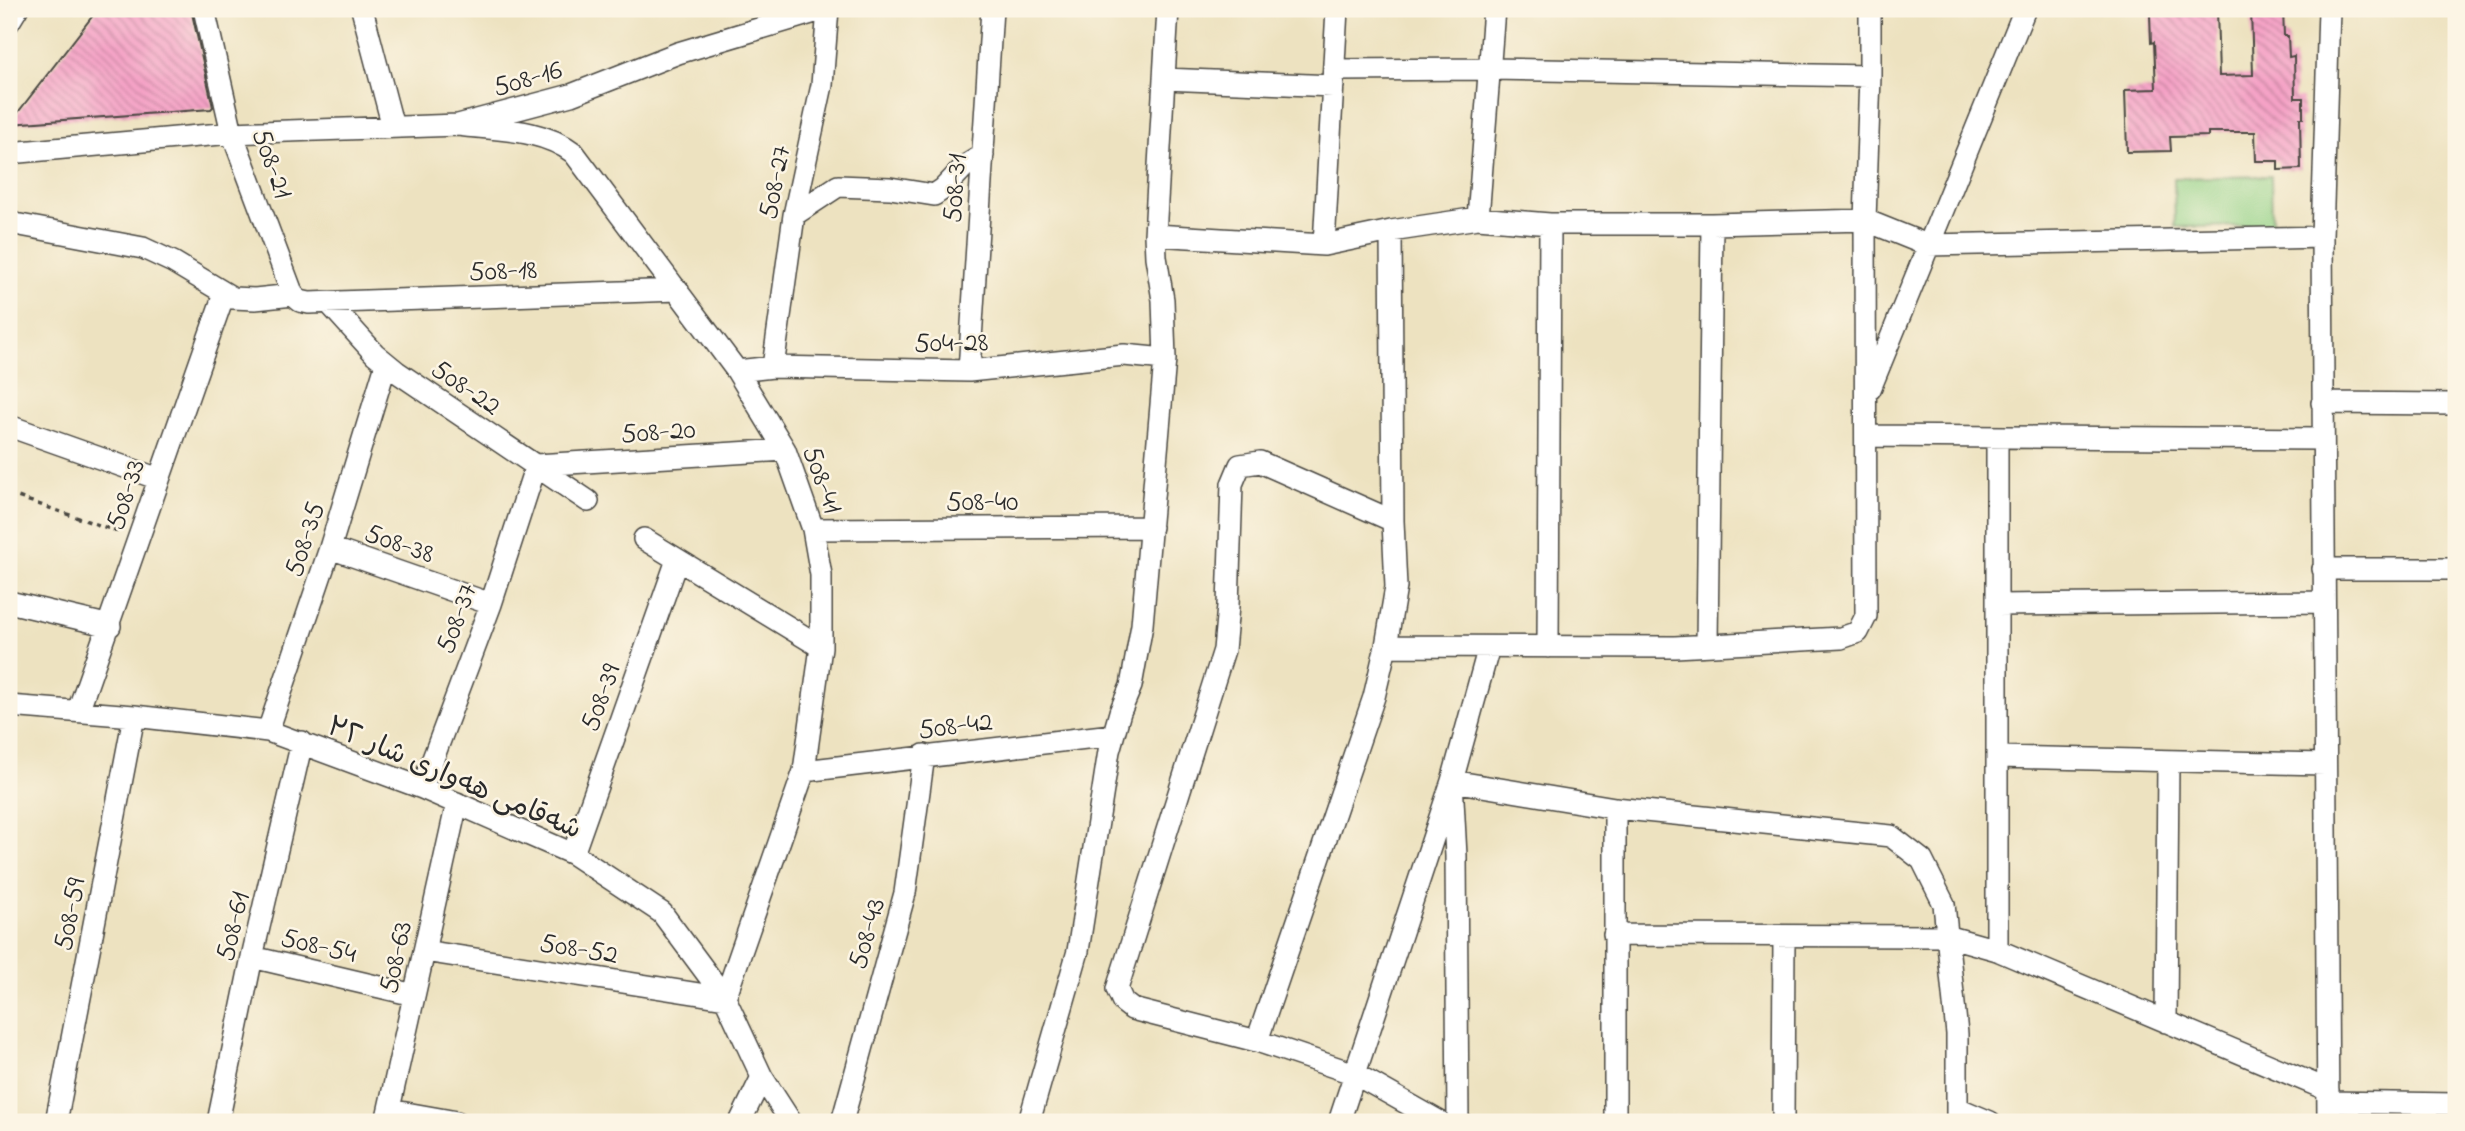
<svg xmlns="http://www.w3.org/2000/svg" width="2465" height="1131" viewBox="0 0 2465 1131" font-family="'Indie Flower','Playpen Sans Arabic',sans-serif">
<defs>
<pattern id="building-back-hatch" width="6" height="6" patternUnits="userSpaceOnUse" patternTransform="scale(1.75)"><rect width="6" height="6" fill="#f5a2c6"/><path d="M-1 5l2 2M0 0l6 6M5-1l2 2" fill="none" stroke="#c784a1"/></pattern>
</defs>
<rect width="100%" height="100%" fill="#fcf5e5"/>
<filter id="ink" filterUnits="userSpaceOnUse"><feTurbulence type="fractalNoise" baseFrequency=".0143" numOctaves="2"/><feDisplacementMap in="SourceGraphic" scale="14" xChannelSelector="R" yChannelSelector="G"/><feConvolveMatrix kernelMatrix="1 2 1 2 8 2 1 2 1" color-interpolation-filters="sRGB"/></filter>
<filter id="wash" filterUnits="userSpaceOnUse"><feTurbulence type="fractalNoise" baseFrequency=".00686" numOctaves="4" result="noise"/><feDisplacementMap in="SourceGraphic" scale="28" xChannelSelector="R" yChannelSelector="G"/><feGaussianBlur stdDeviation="1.57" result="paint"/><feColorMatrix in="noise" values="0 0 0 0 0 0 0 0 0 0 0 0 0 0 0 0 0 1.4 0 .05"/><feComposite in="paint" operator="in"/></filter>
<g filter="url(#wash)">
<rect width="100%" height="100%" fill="#ede2c0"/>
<path fill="#94d287" stroke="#607e59" stroke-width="2" d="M 2271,176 L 2272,226 L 2175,227 L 2174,178 Z"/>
<g id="blocks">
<path fill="url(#building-back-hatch)" d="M 98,9 L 191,9 L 213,107 L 211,109 L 9,124 Z
M 2172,9 L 2217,9 L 2219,76 L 2253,75 L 2251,9 L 2283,9 L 2284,36 L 2288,36 L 2289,57 L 2294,56 L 2295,98 L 2303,98 L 2303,118 L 2300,118 L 2301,169 L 2278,170 L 2278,161 L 2256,161 L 2255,132 L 2208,132 L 2208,136 L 2170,137 L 2171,151 L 2127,152 L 2125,90 L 2156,89 L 2154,42 L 2151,43 L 2150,14 L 2172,13 Z"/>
</g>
</g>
<g filter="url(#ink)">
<use href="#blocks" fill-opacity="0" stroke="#484641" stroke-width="2"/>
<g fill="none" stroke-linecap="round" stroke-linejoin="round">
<defs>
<path id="minor" d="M 204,9 L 232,133 L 293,295 L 300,301 L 309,303 L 678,290
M 362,9 L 393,127
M 9,22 L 17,9
M 1334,70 L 1491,69 L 1870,76
M 1164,79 L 1333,86
M 9,153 L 232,133 L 458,125 L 571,95 L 678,53 L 825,9
M 794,215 L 838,186 L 890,188 L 934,195 L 943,189 L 965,166 L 983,155
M 1478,218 L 1494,9
M 9,221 L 15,224 L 143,248 L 173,262 L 233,298 L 255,299 L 293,295
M 1155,235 L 1324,245 L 1391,231 L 1478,218 L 1550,224 L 1712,224 L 1865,220 L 1927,245 L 2322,237
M 1324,245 L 1337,9
M 329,303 L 375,354 L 397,372 L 588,501
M 773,367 L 794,215 L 822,85 L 828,9
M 737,371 L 773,367 L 969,371 L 1124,355 L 1165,359
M 969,371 L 992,9
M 1870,389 L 2025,9
M 2322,403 L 2456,404
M 9,426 L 159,479
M 1866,436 L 2322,439
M 1997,437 L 1997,950
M 1393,521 L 1260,462 L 1240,465 L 1232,484 L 1228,606 L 1224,650 L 1117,989 L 1123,1002 L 1132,1009 L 1257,1041 L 1355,1074 L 1440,1122
M 813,529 L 1151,527
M 644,539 L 821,647
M 330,548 L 491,604
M 2323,569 L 2456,569
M 9,602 L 110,626
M 1997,605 L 2324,602
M 1707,644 L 1712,224
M 1386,646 L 1675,647 L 1841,638 L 1858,632 L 1866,616 L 1865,220 L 1870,76 L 1870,9
M 1548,647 L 1550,224
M 9,706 L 134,716 L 268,731 L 422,788 L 573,854 L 662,913 L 725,998 L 762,1077 L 791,1122
M 78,711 L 224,294
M 268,731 L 330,548 L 386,364
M 1997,757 L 2325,764
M 804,771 L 1112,735
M 422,788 L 491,604 L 536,465 L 785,450
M 573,854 L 677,560
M 1614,935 L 1947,936 L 1997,950 L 2328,1090
M 424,951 L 725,998 L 804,771 L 821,647 L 821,575 L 813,529 L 785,450 L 737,371 L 574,153 C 542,128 497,130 458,125
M 252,957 L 414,995
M 2166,1022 L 2168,761
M 1257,1041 L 1374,697 L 1386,646 L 1396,587 L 1393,521 L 1391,231
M 2328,1102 L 2456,1104
M 1957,1108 L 1990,1122
M 389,1110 L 457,1122
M 56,1122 L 134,716
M 218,1122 L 252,957 L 302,742
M 386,1122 L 457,803
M 740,1122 L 762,1077
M 842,1122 L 905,893 L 924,755
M 1029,1122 L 1078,951 L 1109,751 L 1120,712 L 1131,686 L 1142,625 L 1165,359 L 1163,300 L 1156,257 L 1155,235 L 1168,9
M 1339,1122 L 1452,781 L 1615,808 L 1891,836 L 1922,860 L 1944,904 L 1957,1034 L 1957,1122
M 1458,1122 L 1456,856 L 1452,781 L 1489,647
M 1615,1122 L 1615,808
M 1783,1122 L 1784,936
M 2328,1122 L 2322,237 L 2329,9"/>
</defs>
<use href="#minor" stroke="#484641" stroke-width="24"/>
<path stroke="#484641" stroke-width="3.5" stroke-dasharray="5 5" stroke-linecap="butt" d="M 9,494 L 119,532"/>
<use href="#minor" stroke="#fff" stroke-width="21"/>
</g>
</g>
<g text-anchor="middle" stroke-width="5" stroke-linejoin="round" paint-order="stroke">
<g font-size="28" fill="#2b2b2b" stroke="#fcf5e5">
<text transform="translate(527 77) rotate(-16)" y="10">508-16</text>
<text transform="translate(274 163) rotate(70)" y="10">508-21</text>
<text transform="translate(773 182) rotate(-79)" y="10">508-27</text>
<text transform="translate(953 188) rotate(-86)" y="10">508-31</text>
<text transform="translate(503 269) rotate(-2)" y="10">508-18</text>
<text transform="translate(951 341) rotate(-1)" y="10">504-28</text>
<text transform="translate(467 386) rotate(34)" y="10">508-22</text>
<text transform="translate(658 430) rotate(-4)" y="10">508-20</text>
<text transform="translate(824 479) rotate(70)" y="10">508-41</text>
<text transform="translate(124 494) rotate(-72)" y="10">508-33</text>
<text x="982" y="510">508-40</text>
<text transform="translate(303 539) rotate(-72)" y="10">508-35</text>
<text transform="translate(400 542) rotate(19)" y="10">508-38</text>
<text transform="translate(455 618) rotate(-70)" y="10">508-37</text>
<text transform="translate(599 697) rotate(-70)" y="10">508-39</text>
<text transform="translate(955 724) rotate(-7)" y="10">508-42</text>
<text transform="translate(455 776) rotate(23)" y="10">شەقامی هەواری شار ٣٢</text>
<text transform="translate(68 914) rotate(-79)" y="10">508-59</text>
<text transform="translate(231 926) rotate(-77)" y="10">508-61</text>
<text transform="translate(865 933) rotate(-74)" y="10">508-43</text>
<text transform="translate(319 944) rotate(13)" y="10">508-54</text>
<text transform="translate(579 947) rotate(9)" y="10">508-52</text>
<text transform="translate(394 957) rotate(-78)" y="10">508-63</text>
</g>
</g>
<rect width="2465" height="1131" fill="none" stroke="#fcf5e5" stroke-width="35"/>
</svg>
